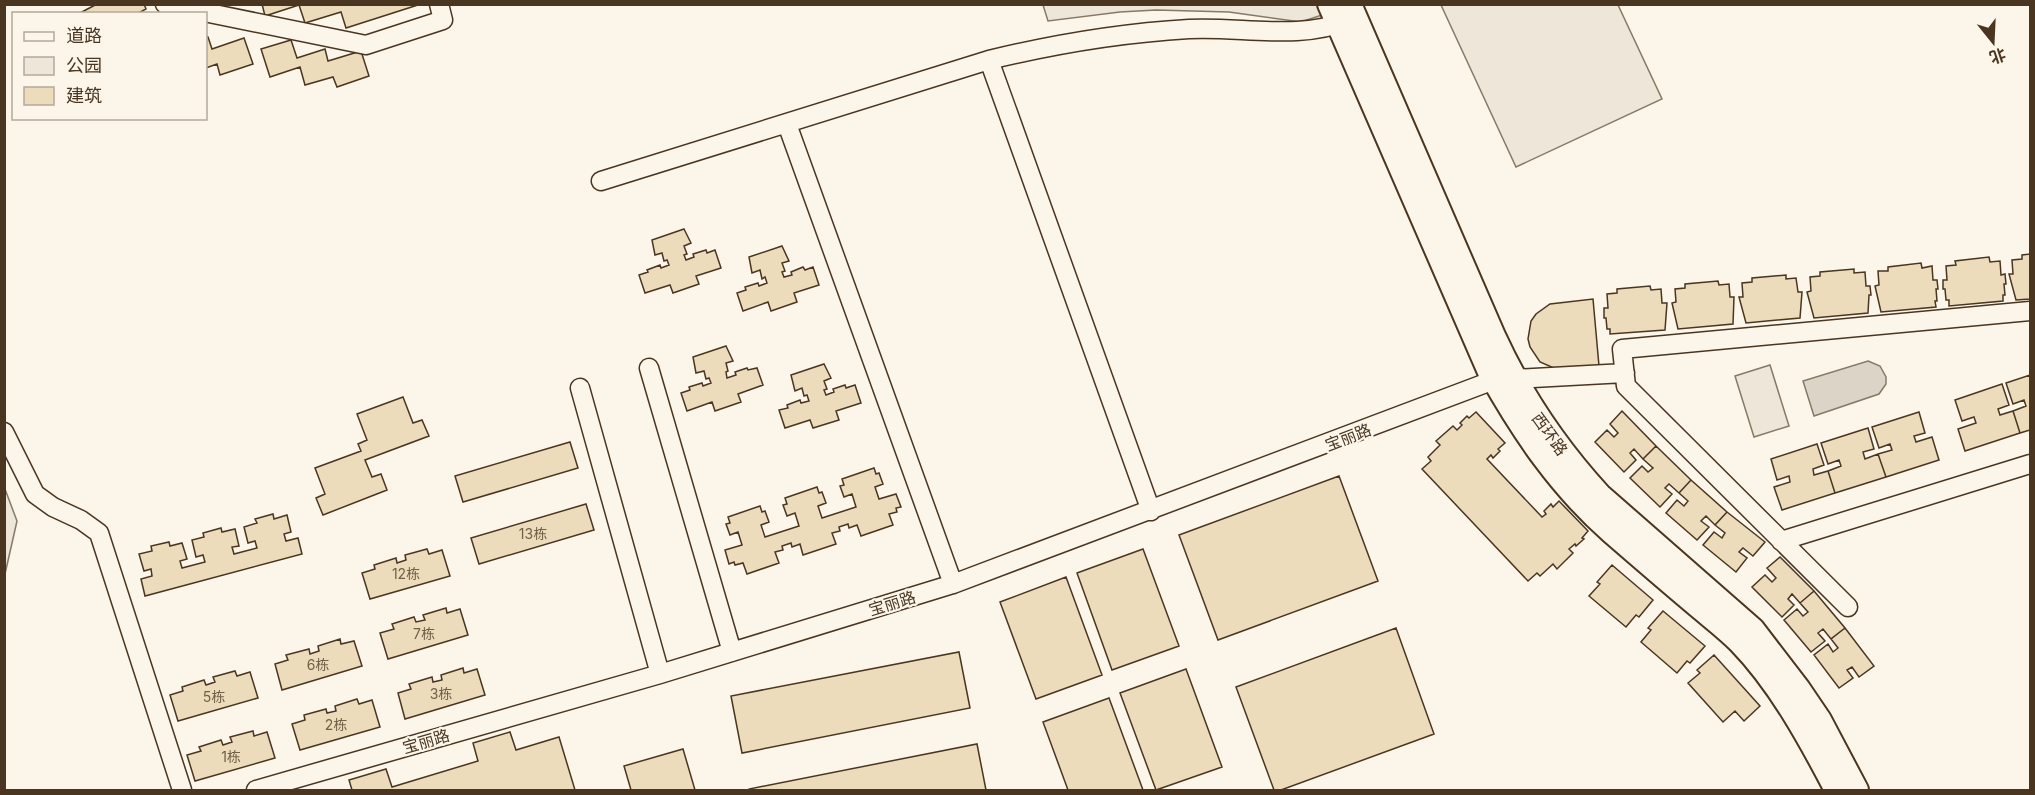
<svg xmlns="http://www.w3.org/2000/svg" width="2035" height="795" viewBox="0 0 2035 795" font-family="Inter,'Noto Sans SC',sans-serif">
<rect width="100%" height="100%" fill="#fbf6e9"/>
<path fill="#ede6d9" stroke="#887966" stroke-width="1.5" d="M 1317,4 L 1322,15 L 1301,22 L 1229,12 L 1156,10 L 1120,12 L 1048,21 L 1043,5 Z
M 1441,5 L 1618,5 L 1662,99 L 1516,167 Z
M 1770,365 L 1789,426 L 1754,437 L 1735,376 Z
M 5,489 L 17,521 L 5,574 L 4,489 Z"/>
<path fill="#dcd4c6" stroke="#887966" stroke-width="1.5" d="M 1868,361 L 1880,366 L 1886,377 L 1886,384 L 1879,394 L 1814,416 L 1803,381 Z"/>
<path fill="#ecdcbc" stroke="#4a3520" stroke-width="1.5" d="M 97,4 L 144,4 L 146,9 L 137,14 L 78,14 Z
M 262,4 L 421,4 L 346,28 L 341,12 L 305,23 L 299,5 L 265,16 Z
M 206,37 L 208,37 L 212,49 L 244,38 L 253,64 L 220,75 L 217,64 L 206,68 Z
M 291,40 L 297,58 L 325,49 L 328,61 L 361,51 L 369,76 L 337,87 L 333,77 L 305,85 L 300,67 L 270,77 L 261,49 Z
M 684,229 L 691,243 L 684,246 L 687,254 L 684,255 L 686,260 L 694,257 L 693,254 L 706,250 L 707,253 L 715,250 L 721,268 L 696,276 L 699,284 L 673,293 L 670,285 L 645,293 L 639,275 L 648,272 L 647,270 L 660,265 L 661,268 L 669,265 L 667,260 L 664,261 L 662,253 L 655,255 L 652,240 Z
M 782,246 L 789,261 L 782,263 L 785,271 L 782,272 L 784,277 L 792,275 L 791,272 L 803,267 L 805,270 L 813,267 L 819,285 L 794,293 L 797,302 L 771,311 L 768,302 L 743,311 L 737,293 L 746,290 L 745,287 L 758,283 L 759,286 L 767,283 L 765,277 L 762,279 L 760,270 L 752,273 L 749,257 Z
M 2030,254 L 2030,299 L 2016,300 L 2009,274 L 2013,274 L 2012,260 L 2022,259 L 2022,255 Z
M 1989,257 L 1990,262 L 2000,261 L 2001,275 L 2005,274 L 2006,284 L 2004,284 L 2005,295 L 2003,295 L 2003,301 L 1949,306 L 1949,300 L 1946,300 L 1945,289 L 1943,289 L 1943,280 L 1947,280 L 1946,266 L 1956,265 L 1955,261 Z
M 1921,263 L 1922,268 L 1932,266 L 1933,280 L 1937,280 L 1938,289 L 1936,289 L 1937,301 L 1935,301 L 1936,307 L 1881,312 L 1875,286 L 1879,285 L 1878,271 L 1888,271 L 1888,267 Z
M 1854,269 L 1854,273 L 1865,272 L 1866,286 L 1870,286 L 1871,295 L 1869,295 L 1868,313 L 1814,318 L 1807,292 L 1811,291 L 1810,277 L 1820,276 L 1820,272 Z
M 1786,275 L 1786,279 L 1796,278 L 1798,292 L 1802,292 L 1800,318 L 1746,323 L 1739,297 L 1743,297 L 1742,283 L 1752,282 L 1752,278 Z
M 1718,281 L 1719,285 L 1729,284 L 1730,297 L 1734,297 L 1733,324 L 1678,329 L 1672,303 L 1676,302 L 1675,289 L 1685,288 L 1685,284 Z
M 1650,286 L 1651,290 L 1661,289 L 1662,303 L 1667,303 L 1665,330 L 1610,334 L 1610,329 L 1607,329 L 1606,318 L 1604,318 L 1604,308 L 1608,308 L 1607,294 L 1617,293 L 1617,289 Z
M 1593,299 L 1599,366 L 1556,369 L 1540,362 L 1530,347 L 1528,339 L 1531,321 L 1536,314 L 1550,304 Z
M 726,346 L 733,361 L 726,363 L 728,371 L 726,372 L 727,378 L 736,375 L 735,372 L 747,368 L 748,370 L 757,368 L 763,385 L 738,394 L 741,402 L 715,411 L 712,402 L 687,411 L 681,393 L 690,390 L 689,387 L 702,383 L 703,386 L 711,383 L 709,378 L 706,379 L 704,371 L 696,373 L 693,357 Z
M 824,364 L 831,378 L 824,381 L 827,389 L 824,390 L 826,395 L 834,392 L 833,389 L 845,385 L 846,388 L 855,385 L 861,403 L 836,411 L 839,420 L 813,428 L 810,420 L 785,428 L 779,410 L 788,408 L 787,405 L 800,400 L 801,403 L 809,401 L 807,395 L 804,396 L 802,388 L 795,391 L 791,375 Z
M 2030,375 L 2030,430 L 2020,433 L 2013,411 L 2026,406 L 2024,400 L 2013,404 L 2006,383 Z
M 2002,384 L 2009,405 L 1998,409 L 2000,415 L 2013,411 L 2020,433 L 1965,451 L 1958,429 L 1976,423 L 1974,417 L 1962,421 L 1955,400 Z
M 403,397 L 413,423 L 422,420 L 429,436 L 365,460 L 372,477 L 381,474 L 387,490 L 323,515 L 316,498 L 325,494 L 315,468 L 361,451 L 358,444 L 367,440 L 357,414 Z
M 1622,411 L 1656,446 L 1643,459 L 1634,449 L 1630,453 L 1636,460 L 1624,472 L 1595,442 L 1607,430 L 1614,437 L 1618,433 L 1610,424 Z
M 1476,412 L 1505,443 L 1498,449 L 1500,451 L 1493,458 L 1491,455 L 1487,459 L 1542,517 L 1546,514 L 1544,511 L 1551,504 L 1553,507 L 1559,501 L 1588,531 L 1582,538 L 1584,539 L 1576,546 L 1575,544 L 1569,549 L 1573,553 L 1557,569 L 1553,564 L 1540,576 L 1537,573 L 1528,581 L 1422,469 L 1431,461 L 1428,457 L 1440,445 L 1436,441 L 1453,426 L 1457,430 L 1462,425 L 1460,423 L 1467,416 L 1469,418 Z
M 1919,412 L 1925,433 L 1914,436 L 1916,442 L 1932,437 L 1939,460 L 1886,477 L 1878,454 L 1892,450 L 1890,444 L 1879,448 L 1872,427 Z
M 1868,428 L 1874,449 L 1863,452 L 1865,459 L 1878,454 L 1886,477 L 1835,493 L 1828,471 L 1841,466 L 1839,460 L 1828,464 L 1821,443 Z
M 570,442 L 578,468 L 463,502 L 455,476 Z
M 1817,444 L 1824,465 L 1813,469 L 1814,475 L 1828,471 L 1835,493 L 1782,510 L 1774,487 L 1790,482 L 1789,476 L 1777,480 L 1771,459 Z
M 1656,446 L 1691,480 L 1679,493 L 1669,484 L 1665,488 L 1672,494 L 1660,507 L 1630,478 L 1642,466 L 1648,472 L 1653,468 L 1643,459 Z
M 874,468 L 876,474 L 879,473 L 883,484 L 875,487 L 879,499 L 896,494 L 901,507 L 896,508 L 897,512 L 889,514 L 893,525 L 861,536 L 857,525 L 849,528 L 848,524 L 839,527 L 840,531 L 832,533 L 836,544 L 803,555 L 800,544 L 792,547 L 791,543 L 782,546 L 783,550 L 775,552 L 779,563 L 747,574 L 743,563 L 735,565 L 734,562 L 729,564 L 725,550 L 742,545 L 738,532 L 730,535 L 726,524 L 730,523 L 728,517 L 760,506 L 762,512 L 765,511 L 769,522 L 761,525 L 765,537 L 799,526 L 795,513 L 787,516 L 783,505 L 787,504 L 785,498 L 817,487 L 819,493 L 822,492 L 826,503 L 818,506 L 822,518 L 856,507 L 852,494 L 844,497 L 840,486 L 844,485 L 842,479 Z
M 1339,476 L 1378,581 L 1218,640 L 1179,535 Z
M 1691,480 L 1727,512 L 1715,525 L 1706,516 L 1701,521 L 1709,527 L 1697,540 L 1666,513 L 1677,500 L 1684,506 L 1688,501 L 1679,493 Z
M 586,504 L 594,530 L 479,564 L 471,538 Z
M 1727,512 L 1765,542 L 1753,556 L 1743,548 L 1739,552 L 1747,558 L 1736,572 L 1703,545 L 1714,532 L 1722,538 L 1725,533 L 1715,525 Z
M 273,514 L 274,519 L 287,515 L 291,532 L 284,534 L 286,541 L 298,538 L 302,554 L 145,596 L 141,579 L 152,576 L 151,569 L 144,571 L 139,554 L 152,551 L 151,546 L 169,542 L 170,546 L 182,543 L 187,559 L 180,561 L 182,568 L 205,562 L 203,555 L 196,557 L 192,540 L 204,537 L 203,533 L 221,528 L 222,532 L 235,529 L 239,546 L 232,547 L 234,554 L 257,548 L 255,541 L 248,543 L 244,527 L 257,523 L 255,519 Z
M 427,549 L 429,554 L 442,550 L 450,576 L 370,599 L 362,573 L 375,569 L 374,565 L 396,558 L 397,563 L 406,560 L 405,555 Z
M 1143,549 L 1179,646 L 1112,670 L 1077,573 Z
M 1780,557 L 1814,591 L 1800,603 L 1792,594 L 1788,599 L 1794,605 L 1782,617 L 1752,587 L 1765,575 L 1772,582 L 1776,578 L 1767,568 Z
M 1612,565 L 1653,600 L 1639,617 L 1636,615 L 1626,627 L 1589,596 L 1600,584 L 1597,582 Z
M 1066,577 L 1102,675 L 1036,699 L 1000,602 Z
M 1814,591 L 1845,628 L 1831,639 L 1823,629 L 1818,633 L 1825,641 L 1811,652 L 1784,620 L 1797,609 L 1803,616 L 1808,612 L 1800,603 Z
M 446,608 L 447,613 L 460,609 L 468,635 L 388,659 L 380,633 L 394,629 L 392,624 L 414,617 L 416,622 L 425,620 L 423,615 Z
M 1663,611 L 1705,646 L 1690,663 L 1687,661 L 1677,673 L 1641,642 L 1651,630 L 1648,628 Z
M 1396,628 L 1434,734 L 1281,790 L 1274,790 L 1236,687 Z
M 1845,628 L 1874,666 L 1859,677 L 1852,667 L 1847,670 L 1853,678 L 1839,688 L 1814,655 L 1828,644 L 1833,652 L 1838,648 L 1831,639 Z
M 340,639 L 341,644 L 354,641 L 362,666 L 282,690 L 275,664 L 288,660 L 286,655 L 309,649 L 310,654 L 319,651 L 318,646 Z
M 959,652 L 970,708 L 742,753 L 731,696 Z
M 1714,655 L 1760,706 L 1744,721 L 1735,711 L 1723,722 L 1688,683 L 1700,673 L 1697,670 Z
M 463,668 L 464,673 L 477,669 L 485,695 L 405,719 L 398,693 L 411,689 L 409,684 L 432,677 L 433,682 L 442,680 L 441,675 Z
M 1186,669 L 1222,767 L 1156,790 L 1120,693 Z
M 235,671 L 237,676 L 250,672 L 258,698 L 178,721 L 170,695 L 183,691 L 182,687 L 204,680 L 206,685 L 215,682 L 213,677 Z
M 1109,698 L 1143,790 L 1068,790 L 1043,722 Z
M 357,699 L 359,704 L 372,700 L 380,727 L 300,750 L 292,724 L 305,720 L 304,715 L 326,709 L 327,713 L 336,711 L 335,706 Z
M 253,731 L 254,736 L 267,732 L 275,758 L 195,781 L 187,755 L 201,751 L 199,747 L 221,740 L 223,745 L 232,742 L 230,737 Z
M 510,732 L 516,750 L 559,737 L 575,790 L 352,790 L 349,780 L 386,769 L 392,787 L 478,761 L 473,743 Z
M 977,744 L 986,790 L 749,790 L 749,789 Z
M 683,749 L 695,790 L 631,790 L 624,766 Z"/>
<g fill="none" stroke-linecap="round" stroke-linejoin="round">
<defs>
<path id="minor" d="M 165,4 L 366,45 L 443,20 L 439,4
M 989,60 L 1151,511
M 787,124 L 953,584
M 601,181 L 989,60 C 1055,44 1121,33 1189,29 C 1240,26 1301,41 1348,20
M 649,368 L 732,652
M 580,388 L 660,674
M 4,432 L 35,494 L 53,507 L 81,520 L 99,533 L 182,790
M 1781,541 L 2030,464
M 1848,607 L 1626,386 L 1622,349 L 2030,311
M 256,790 L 660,674 L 953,584 L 1494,380 L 1625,373"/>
<path id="major" d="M 1329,4 L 1490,374 C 1523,433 1560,487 1611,532 C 1641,558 1671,584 1701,609 C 1714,620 1727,630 1739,642 C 1779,683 1810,740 1836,790
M 1350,4 L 1494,336 C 1521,395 1556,447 1600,495 L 1753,629 L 1799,689 L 1820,720 L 1857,790"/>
</defs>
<use href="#minor" stroke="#4a3520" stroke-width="21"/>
<use href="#major" stroke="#4a3520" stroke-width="26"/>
<use href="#minor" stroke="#fbf6e9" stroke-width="18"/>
<use href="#major" stroke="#fbf6e9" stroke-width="22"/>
</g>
<g text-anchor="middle" stroke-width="4.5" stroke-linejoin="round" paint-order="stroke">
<g font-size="14" fill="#725f47">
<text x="533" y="539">13栋</text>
<text x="406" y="579">12栋</text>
<text x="424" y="639">7栋</text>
<text x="318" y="670">6栋</text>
<text x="441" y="699">3栋</text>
<text x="214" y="702">5栋</text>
<text x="336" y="730">2栋</text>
<text x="231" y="762">1栋</text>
</g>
<g font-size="16" fill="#4a3520" stroke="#fbf6e9">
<text transform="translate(1550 434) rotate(54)" y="6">西环路</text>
<text transform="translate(1348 437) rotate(-21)" y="6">宝丽路</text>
<text transform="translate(892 603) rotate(-17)" y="6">宝丽路</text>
<text transform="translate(426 741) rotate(-16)" y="6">宝丽路</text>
</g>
</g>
<rect width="2035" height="795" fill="none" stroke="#4a3520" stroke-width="12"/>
<rect x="12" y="12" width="195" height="108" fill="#fbf6e9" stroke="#b4a999" stroke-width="1.5"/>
<rect x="24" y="32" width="30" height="9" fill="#fbf6e9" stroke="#b4a999" stroke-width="1.5"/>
<text x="66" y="42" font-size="18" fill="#4a3520">道路</text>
<rect x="24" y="57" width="30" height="18" fill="#ede6d9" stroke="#b4a999" stroke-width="1.5"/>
<text x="66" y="72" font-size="18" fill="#4a3520">公园</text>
<rect x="24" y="87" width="30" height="18" fill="#ecdcbc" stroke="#b4a999" stroke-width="1.5"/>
<text x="66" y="102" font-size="18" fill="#4a3520">建筑</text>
<g transform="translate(1993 42) rotate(162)" stroke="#fbf6e9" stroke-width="4.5" paint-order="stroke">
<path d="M0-4.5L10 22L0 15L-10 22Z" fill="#4a3520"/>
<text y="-9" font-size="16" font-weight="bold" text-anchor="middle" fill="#4a3520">北</text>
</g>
</svg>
